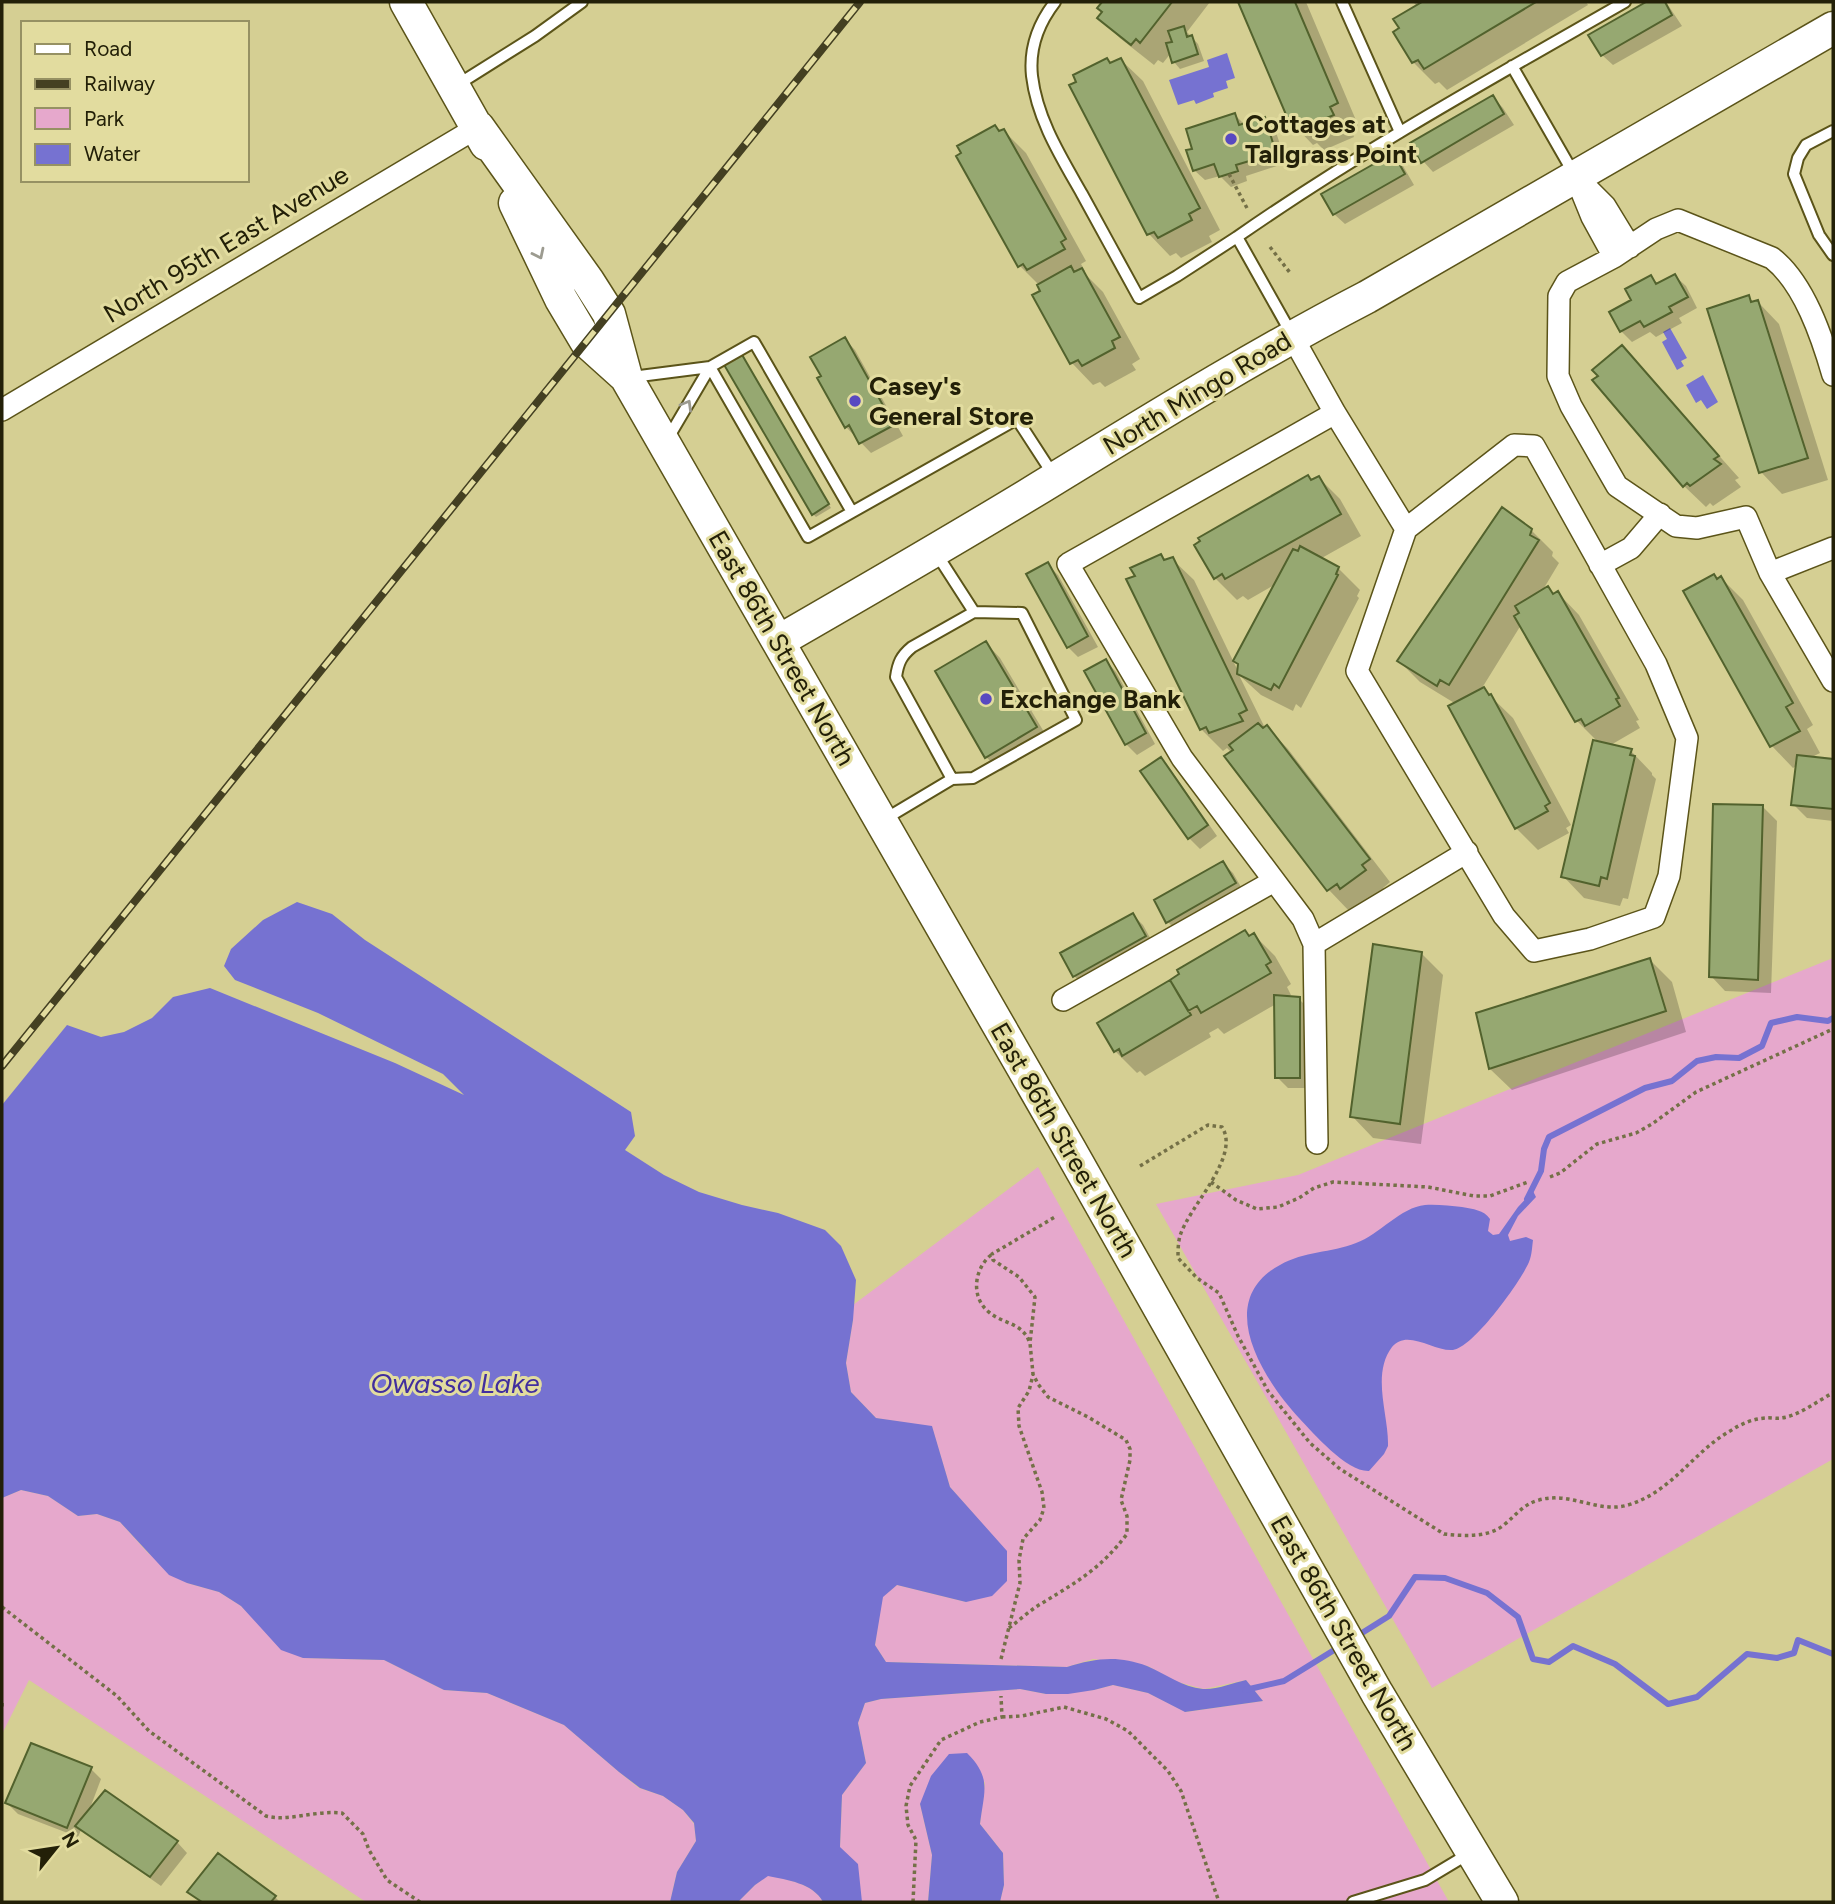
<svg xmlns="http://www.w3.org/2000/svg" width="1835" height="1904" viewBox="0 0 1835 1904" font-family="Figtree,sans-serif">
<rect width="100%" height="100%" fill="#d5cf93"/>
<path fill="#e6a8cc" d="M 1833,958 L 1833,1459 L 1432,1688 L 1156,1204 L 1298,1175 Z
M 1038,1167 L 1449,1902 L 1000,1902 L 1004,1885 L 1003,1853 L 980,1824 L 985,1782 L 920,1804 L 932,1855 L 928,1902 L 862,1902 L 840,1847 L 842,1795 L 866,1763 L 858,1723 L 865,1703 L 881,1699 L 1020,1689 L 1046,1694 L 1094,1690 L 1113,1685 L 1148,1693 L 1186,1712 L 1263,1701 L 1246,1680 L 1204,1689 L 1174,1681 L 1148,1666 L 1093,1659 L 1067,1667 L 886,1662 L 875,1645 L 882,1597 L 897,1585 L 966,1602 L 1007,1552 L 950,1487 L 932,1427 L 876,1418 L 851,1392 L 846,1363 L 853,1320 L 853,1305 Z
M 21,1490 L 48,1496 L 78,1516 L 97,1514 L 120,1522 L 148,1553 L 187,1583 L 219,1592 L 241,1606 L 261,1626 L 303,1658 L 384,1660 L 444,1690 L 487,1693 L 564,1725 L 619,1772 L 639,1788 L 663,1796 L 683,1810 L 694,1824 L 696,1841 L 677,1872 L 670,1902 L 366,1902 L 29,1680 L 2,1734 L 2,1498 Z
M 768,1875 C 787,1880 813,1883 823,1902 L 738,1902 L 755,1885 Z"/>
<path fill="#7672d1" d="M 1227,53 L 1235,78 L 1226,81 L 1228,88 L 1213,93 L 1214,97 L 1196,104 L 1194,100 L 1178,105 L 1169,80 L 1209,67 L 1207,60 Z
M 1670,328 L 1687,358 L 1681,361 L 1684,366 L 1677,370 L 1662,342 L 1667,339 L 1663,332 Z
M 1703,375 L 1718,402 L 1707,409 L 1701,400 L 1696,403 L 1686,385 Z
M 297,902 L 332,914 L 365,940 L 631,1112 L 635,1136 L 625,1150 L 664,1175 L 699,1192 L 742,1205 L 778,1213 L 825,1230 L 841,1246 L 856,1280 L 853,1320 L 846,1363 L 851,1392 L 876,1418 L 932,1426 L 950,1487 L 1007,1551 L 1007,1581 L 992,1596 L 966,1602 L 897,1585 L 883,1597 L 875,1645 L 886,1662 L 1067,1667 C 1095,1658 1119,1655 1147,1666 C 1166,1674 1182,1687 1203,1689 C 1216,1690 1233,1683 1246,1680 L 1263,1701 L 1185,1712 L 1148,1693 L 1113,1685 L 1094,1690 L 1068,1694 L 1046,1694 L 1020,1689 L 881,1699 L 865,1703 L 858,1723 L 866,1763 L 842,1795 L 840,1847 L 858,1864 L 862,1902 L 823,1902 C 813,1883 787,1880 768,1876 L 755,1885 L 738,1902 L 670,1902 L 677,1872 L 696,1841 L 694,1823 L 683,1810 L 663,1796 L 640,1788 L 619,1772 L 564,1725 L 487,1693 L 444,1690 L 384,1660 L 303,1658 L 281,1650 L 241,1606 L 219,1592 L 187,1583 L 169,1575 L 120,1522 L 97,1514 L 78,1516 L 48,1496 L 21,1490 L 2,1498 L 2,1105 L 67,1025 L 101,1037 L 124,1032 L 152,1018 L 173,997 L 210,988 L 395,1063 L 464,1095 L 443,1074 L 318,1013 L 235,980 L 224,966 L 231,949 L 263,920 Z
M 1533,1191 L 1536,1197 L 1518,1216 L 1508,1235 L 1510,1241 L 1526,1237 L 1533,1240 C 1532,1247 1532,1255 1529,1262 C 1521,1281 1474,1347 1453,1350 C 1435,1352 1407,1328 1392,1347 C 1371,1375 1389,1415 1388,1446 L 1384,1454 L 1369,1471 C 1347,1472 1314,1434 1299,1418 C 1263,1379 1213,1301 1280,1265 C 1304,1251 1331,1253 1356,1243 C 1379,1235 1401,1207 1425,1205 C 1436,1204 1451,1206 1462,1207 C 1473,1209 1484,1210 1490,1219 L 1488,1231 L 1493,1235 L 1499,1234 L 1518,1207 Z
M 967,1753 C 992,1778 984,1791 980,1824 L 1003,1853 L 1004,1885 L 1000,1902 L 928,1902 L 932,1855 L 920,1804 L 931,1776 L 949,1754 Z"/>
<path fill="#0003" d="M 1104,2 L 1210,2 L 1187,32 L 1198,44 L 1204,61 L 1180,69 L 1174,62 L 1171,53 L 1163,63 L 1158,60 L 1154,65 L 1121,39 L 1099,18 L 1104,12 L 1100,8 Z
M 1240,2 L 1306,2 L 1358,125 L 1351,128 L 1354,137 L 1324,150 L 1317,143 L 1313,145 L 1292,123 Z
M 1413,2 L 1586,2 L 1588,5 L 1447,90 L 1439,82 L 1435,84 L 1413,62 L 1395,32 L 1401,29 L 1417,6 Z
M 1650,2 L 1666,2 L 1682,26 L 1613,65 L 1602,55 L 1591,35 Z
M 1107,60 L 1112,65 L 1121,60 L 1143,81 L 1220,230 L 1209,236 L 1212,242 L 1181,258 L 1176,253 L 1170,256 L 1149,234 Z
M 1493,97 L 1503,108 L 1514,125 L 1433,172 L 1423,161 Z
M 1235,115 L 1245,125 L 1264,119 L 1275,129 L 1286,163 L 1246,176 L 1247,181 L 1231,187 L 1220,176 L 1205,180 L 1194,170 Z
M 1004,131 L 1026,153 L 1086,261 L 1081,264 L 1085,271 L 1083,272 L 1103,292 L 1140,359 L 1132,364 L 1136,370 L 1105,387 L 1100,382 L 1093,385 L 1072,363 L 1034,296 L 1042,291 L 1040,286 L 1020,266 L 1000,133 Z
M 1393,156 L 1403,166 L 1414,185 L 1345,224 L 1334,214 Z
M 1675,276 L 1686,286 L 1697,308 L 1679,318 L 1682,323 L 1656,337 L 1650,332 L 1632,342 L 1621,331 L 1634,301 L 1651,277 L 1659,285 Z
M 1748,297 L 1754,303 L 1758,302 L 1779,324 L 1828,480 L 1782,494 L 1761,472 Z
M 845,339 L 855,350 L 903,436 L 871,453 L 846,427 Z
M 1622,347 L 1739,478 L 1735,480 L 1741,487 L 1713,506 L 1710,503 L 1706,507 L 1684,486 Z
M 744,358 L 831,508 L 816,517 L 813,514 Z
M 1319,478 L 1340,499 L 1361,536 L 1320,559 L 1338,568 L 1360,590 L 1357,596 L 1359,598 L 1301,708 L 1296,704 L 1293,711 L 1261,695 L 1239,675 L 1265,728 L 1267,727 L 1288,749 L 1390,882 L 1383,888 L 1386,892 L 1350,912 L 1329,890 L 1227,757 L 1232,753 L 1227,748 L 1223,751 L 1201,729 L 1137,577 L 1161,556 L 1166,561 L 1172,559 L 1194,580 L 1239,673 L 1276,584 L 1248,600 L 1243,596 L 1237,600 L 1215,578 L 1312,481 Z
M 1531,530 L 1553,552 L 1552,556 L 1559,563 L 1541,593 L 1548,589 L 1555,595 L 1558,593 L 1579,615 L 1639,720 L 1636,721 L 1640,728 L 1609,746 L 1631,751 L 1652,773 L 1652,775 L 1656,779 L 1628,899 L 1623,898 L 1620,906 L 1584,898 L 1563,876 L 1599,743 L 1577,721 L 1521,625 L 1482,688 L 1513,718 L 1571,825 L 1566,828 L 1569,833 L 1538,850 L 1516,828 L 1451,707 L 1456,704 L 1420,682 L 1399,661 Z
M 1047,564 L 1058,575 L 1098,647 L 1078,657 L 1068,647 Z
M 1721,578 L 1743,600 L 1813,725 L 1807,729 L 1820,753 L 1810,758 L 1833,761 L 1833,821 L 1807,818 L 1793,804 L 1798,765 L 1793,768 L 1772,746 L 1717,580 Z
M 986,643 L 1000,658 L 1050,742 L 1001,771 L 986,757 Z
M 1106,661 L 1116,672 L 1155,744 L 1137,755 L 1126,744 Z
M 1160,759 L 1171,770 L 1217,836 L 1200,849 L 1189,838 L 1143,772 Z
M 1762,806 L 1777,821 L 1771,993 L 1725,991 L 1711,976 Z
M 1223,863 L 1233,873 L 1245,894 L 1178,932 L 1167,921 Z
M 1133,915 L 1143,925 L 1155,947 L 1085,986 L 1074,976 Z
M 1254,935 L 1275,956 L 1291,984 L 1287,987 L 1291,995 L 1286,998 L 1299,999 L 1309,1009 L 1310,1088 L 1288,1088 L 1277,1077 L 1276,1004 L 1224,1034 L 1218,1028 L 1209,1033 L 1211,1037 L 1145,1076 L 1140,1071 L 1137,1073 L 1115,1051 Z
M 1421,953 L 1443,975 L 1421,1144 L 1373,1138 L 1352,1116 Z
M 1650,960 L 1672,982 L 1686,1032 L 1512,1090 L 1490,1069 Z
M 91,1769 L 101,1779 L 89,1811 L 177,1842 L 187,1853 L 161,1886 L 81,1830 L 78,1837 L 18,1814 L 7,1803 Z
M 189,1892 L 275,1897 L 280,1902 L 200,1902 Z"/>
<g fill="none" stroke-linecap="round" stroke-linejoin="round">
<path stroke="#7672d1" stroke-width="6" d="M 1527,1199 L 1541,1171 L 1544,1149 L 1549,1137 L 1645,1088 L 1672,1081 L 1697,1061 L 1716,1057 L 1739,1058 L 1762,1046 L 1771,1023 L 1797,1017 L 1828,1021 L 1833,1018
M 1354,1638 L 1389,1616 L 1415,1577 L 1445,1578 L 1487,1593 L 1518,1617 L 1533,1659 L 1549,1662 L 1573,1646 L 1615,1664 L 1668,1704 L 1697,1697 L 1747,1654 L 1777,1658 L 1794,1653 L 1798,1640 L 1833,1654
M 1245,1690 L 1284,1681 L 1339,1647"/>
</g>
<path fill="#96a871" stroke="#52622d" stroke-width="2" d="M 1102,2 L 1172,2 L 1140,43 L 1136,39 L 1131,45 L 1097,18 L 1102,12 L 1097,8 Z
M 1238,2 L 1295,2 L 1338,103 L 1330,107 L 1334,115 L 1300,129 L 1297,121 L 1290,124 Z
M 1422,2 L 1536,2 L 1424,69 L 1418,60 L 1412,63 L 1393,32 L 1399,28 L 1393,19 Z
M 1646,2 L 1665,2 L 1672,15 L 1601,56 L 1588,35 Z
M 1184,26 L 1187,37 L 1192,35 L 1198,54 L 1172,63 L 1166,43 L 1172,42 L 1168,31 Z
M 1107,58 L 1110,63 L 1121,58 L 1200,208 L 1189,214 L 1192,220 L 1158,238 L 1154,232 L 1147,235 L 1069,85 L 1076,82 L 1073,75 Z
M 1493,95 L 1504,114 L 1421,163 L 1410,143 Z
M 1235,113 L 1239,125 L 1265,117 L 1276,153 L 1236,165 L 1238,171 L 1219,177 L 1214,164 L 1193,171 L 1186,150 L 1192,149 L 1186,129 Z
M 995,125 L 999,131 L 1004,129 L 1066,239 L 1061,242 L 1065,249 L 1027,270 L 1023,264 L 1018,267 L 956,156 L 961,153 L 957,146 Z
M 1393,153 L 1405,174 L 1333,215 L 1321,194 Z
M 1071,266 L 1074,272 L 1082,268 L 1120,337 L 1112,341 L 1115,348 L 1082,366 L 1078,360 L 1070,364 L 1032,295 L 1040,291 L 1037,285 Z
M 1675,274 L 1688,297 L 1669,307 L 1672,312 L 1644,327 L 1640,321 L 1620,332 L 1609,312 L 1631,300 L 1625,289 L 1651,275 L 1656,284 Z
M 1749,295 L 1751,302 L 1758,300 L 1808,458 L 1759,473 L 1707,309 Z
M 845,337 L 894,425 L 859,444 L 849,425 L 845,428 L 817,378 L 821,376 L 810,357 Z
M 1622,345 L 1719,456 L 1714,459 L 1721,464 L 1690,486 L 1687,483 L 1683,487 L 1592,380 L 1598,376 L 1592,370 Z
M 741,353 L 829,504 L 812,515 L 723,363 Z
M 1308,475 L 1311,480 L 1319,476 L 1341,514 L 1225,579 L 1222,574 L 1214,579 L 1194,545 L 1200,541 L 1198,538 Z
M 1502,507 L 1532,529 L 1530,535 L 1539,540 L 1449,685 L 1440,680 L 1437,686 L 1397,661 Z
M 1300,546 L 1339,567 L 1336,574 L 1338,575 L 1279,688 L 1274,684 L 1271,690 L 1237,674 L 1238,664 L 1233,661 L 1293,549 L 1298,551 Z
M 1161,554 L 1164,560 L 1173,557 L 1247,710 L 1239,714 L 1243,721 L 1209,733 L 1206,727 L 1200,730 L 1126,579 L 1135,576 L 1130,568 Z
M 1048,562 L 1088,636 L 1067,648 L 1026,574 Z
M 1714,574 L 1717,579 L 1721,576 L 1793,703 L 1786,707 L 1800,731 L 1770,747 L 1683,591 Z
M 1548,586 L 1553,594 L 1558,591 L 1619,698 L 1616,699 L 1620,706 L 1585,726 L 1581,719 L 1575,722 L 1514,616 L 1519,613 L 1515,606 Z
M 986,641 L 1037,727 L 985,758 L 935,671 Z
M 1106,659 L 1146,733 L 1125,745 L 1084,671 Z
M 1484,687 L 1489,695 L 1491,694 L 1550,803 L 1545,806 L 1548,811 L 1515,829 L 1448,706 Z
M 1258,723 L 1263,728 L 1267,725 L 1370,859 L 1362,865 L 1366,870 L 1340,889 L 1337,884 L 1327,891 L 1224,756 L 1233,750 L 1229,745 Z
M 1593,740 L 1632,749 L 1630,755 L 1635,756 L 1607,879 L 1601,877 L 1599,886 L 1561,877 Z
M 1797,755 L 1833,759 L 1833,809 L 1791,805 Z
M 1161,757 L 1208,825 L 1188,839 L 1140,771 Z
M 1713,804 L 1763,805 L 1758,980 L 1709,977 Z
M 1223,861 L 1236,883 L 1166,923 L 1154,900 Z
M 1133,913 L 1146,936 L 1073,977 L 1060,953 Z
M 1245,930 L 1249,936 L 1254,933 L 1271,962 L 1266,965 L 1271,973 L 1201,1013 L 1197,1006 L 1188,1011 L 1170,980 L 1179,974 L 1177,970 Z
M 1373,944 L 1422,952 L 1400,1124 L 1350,1117 Z
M 1650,958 L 1666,1011 L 1489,1069 L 1476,1013 Z
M 1170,980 L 1191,1015 L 1122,1056 L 1119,1049 L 1114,1052 L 1097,1023 Z
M 1274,995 L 1300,997 L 1300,1078 L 1275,1078 Z
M 31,1743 L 92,1767 L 67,1828 L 5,1803 Z
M 105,1790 L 178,1841 L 150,1877 L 75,1826 Z
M 218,1853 L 276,1896 L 271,1902 L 202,1902 L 187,1892 Z"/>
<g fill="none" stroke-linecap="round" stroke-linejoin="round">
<defs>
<path id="lane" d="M 1055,2 C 1038,24 1029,48 1032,76 C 1037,119 1061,157 1082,194 C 1101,229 1120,263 1139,298 L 1177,276 L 1237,237
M 1342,2 L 1400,132
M 1512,66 L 1574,174
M 457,85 L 535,36 L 582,2
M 1833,131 L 1806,145 L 1798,158 L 1794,174 L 1819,235 L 1833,255
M 1291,333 L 1237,237 C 1362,150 1494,77 1625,2
M 710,367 L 808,537 L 1017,419 L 1054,476
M 632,377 L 710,367 L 754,342 L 852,512
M 667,440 L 710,367
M 936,553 L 974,612
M 974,612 L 1022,613 L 1076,720 L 973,778 L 952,779 L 896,677 C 898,663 901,656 912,647 Z
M 885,819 L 952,779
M 1353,1902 L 1425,1880 L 1470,1853"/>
<path id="street" d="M 1575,176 L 1605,206 L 1630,247
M 1579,185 L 1592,217 L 1614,257
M 1292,336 L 1335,413 L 1406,529
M 1833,375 C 1822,337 1804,283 1772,258 L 1678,220 L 1656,229 L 1614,257 L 1567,282 L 1559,296 L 1558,376 L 1571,406 L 1617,486 L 1676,526 L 1697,528 L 1746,517 L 1770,573 L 1833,681
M 2,410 L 478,127
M 1514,445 L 1534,446 L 1656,664 L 1687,738 L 1669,876 L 1654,917 L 1590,939 L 1534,951 L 1504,916 L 1357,671 L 1406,529 Z
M 1600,565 L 1631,548 L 1660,514
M 1770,573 L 1833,548
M 1314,944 L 1467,852
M 1063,1000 L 1274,881
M 1317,1143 L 1314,944 L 1303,919 L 1182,758 L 1068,564 L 1335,413"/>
<path id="secondary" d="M 406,2 L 486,144
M 478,127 L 588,281 L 609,314 L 626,377 L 1069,1148 L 1377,1693 L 1502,1902
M 515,203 L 561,299 L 586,341 L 626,377
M 779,641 C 871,588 963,535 1054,479 C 1157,416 1259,353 1367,297 L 1833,28"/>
</defs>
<use href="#lane" stroke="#5b5419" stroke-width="14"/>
<use href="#street" stroke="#5b5419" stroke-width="24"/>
<use href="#secondary" stroke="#5b5419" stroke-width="35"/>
<path stroke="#747047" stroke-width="3.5" stroke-dasharray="3.5 3.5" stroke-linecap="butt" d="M 1229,174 L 1248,210
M 1270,247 L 1291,274
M 1140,1166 L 1208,1125 L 1222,1127 C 1241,1157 1189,1206 1180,1236 C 1178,1243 1178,1251 1178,1258 L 1197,1278 L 1219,1293 L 1238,1336 L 1268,1391 L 1310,1443 L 1340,1469 L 1444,1534 C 1464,1536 1489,1538 1505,1524 C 1517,1514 1524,1504 1539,1500 C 1570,1491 1599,1514 1628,1505 C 1672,1492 1693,1452 1730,1431 C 1741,1424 1752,1419 1765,1418 C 1770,1417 1776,1419 1781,1418 C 1799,1416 1817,1401 1833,1393
M 1550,1177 L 1560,1173 L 1597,1144 L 1636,1133 L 1652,1124 L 1696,1092 L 1833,1029
M 1211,1182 L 1236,1200 L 1257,1209 L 1278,1207 L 1299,1198 L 1314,1188 L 1333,1182 L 1428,1187 L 1474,1196 L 1490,1196 L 1528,1182
M 991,1255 C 974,1269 970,1298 990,1313 C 1004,1324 1022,1323 1029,1341
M 2,1607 L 117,1696 L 149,1731 L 266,1816 C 289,1822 315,1810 342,1813 L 363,1834 L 369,1850 L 387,1880 L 420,1902
M 1009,1628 C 1020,1620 1031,1609 1044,1602 C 1080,1580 1101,1568 1127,1534 L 1127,1516 L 1121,1500 L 1130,1460 L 1130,1449 L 1126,1440 L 1088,1417 L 1048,1397 L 1038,1384 L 1033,1374 L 1030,1343 L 1035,1297 L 1019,1277 L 993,1260 L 992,1254 L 1055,1217
M 1001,1659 L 1020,1583 L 1019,1560 L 1023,1539 L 1040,1520 L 1044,1508 L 1042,1492 L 1019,1426 L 1018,1408 L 1029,1391 L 1033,1375
M 2,1703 L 2,1709
M 1002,1717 L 1022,1716 L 1064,1707 L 1106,1719 L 1128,1731 L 1168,1771 L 1181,1791 L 1219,1902
M 913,1902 L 916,1840 L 908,1825 L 906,1806 L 910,1786 L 941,1740 L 980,1722 L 1002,1717 L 1001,1696"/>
<use href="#lane" stroke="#fff" stroke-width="10"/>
<use href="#street" stroke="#fff" stroke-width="21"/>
<use href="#secondary" stroke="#fff" stroke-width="32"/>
<defs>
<path id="rail" d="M 2,1066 L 860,2"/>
</defs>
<use href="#rail" stroke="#444022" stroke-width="8"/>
<use href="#rail" stroke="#e2dc9f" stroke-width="5" stroke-dasharray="16" stroke-linecap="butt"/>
</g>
<defs><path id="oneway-chevron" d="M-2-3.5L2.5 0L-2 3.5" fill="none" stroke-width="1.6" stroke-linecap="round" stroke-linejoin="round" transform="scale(1.75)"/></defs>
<g stroke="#9c9b90">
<use href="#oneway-chevron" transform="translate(539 254) rotate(64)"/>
<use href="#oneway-chevron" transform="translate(687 405) rotate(-60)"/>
</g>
<g fill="#5849c1" stroke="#e2dc9f" stroke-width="2.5">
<circle cx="1231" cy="139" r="7"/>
<circle cx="855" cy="401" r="7"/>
<circle cx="986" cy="699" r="7"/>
</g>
<g text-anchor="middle" stroke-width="6" stroke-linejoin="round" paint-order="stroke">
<g font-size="26" font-weight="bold" fill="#232008" stroke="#e2dc9f" text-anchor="start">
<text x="1245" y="133">Cottages at<tspan x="1245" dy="30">Tallgrass Point</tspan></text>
<text x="869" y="395">Casey's<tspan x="869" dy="30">General Store</tspan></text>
<text x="1000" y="708">Exchange Bank</text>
</g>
<g font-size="26" fill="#232008" stroke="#e2dc9f">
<text transform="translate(226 244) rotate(-31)" y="9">North 95th East Avenue</text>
<text transform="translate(1197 393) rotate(-31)" y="9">North Mingo Road</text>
<text transform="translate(782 648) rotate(60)" y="9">East 86th Street North</text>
<text transform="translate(1064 1140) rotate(60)" y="9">East 86th Street North</text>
<text transform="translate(1344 1633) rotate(60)" y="9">East 86th Street North</text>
</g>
<g font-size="28" font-style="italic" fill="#412e9e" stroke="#e2dc9f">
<text x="455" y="1393">Owasso Lake</text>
</g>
</g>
<rect width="1835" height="1904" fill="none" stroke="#232008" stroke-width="7"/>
<rect x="21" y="21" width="228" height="161" fill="#e2dc9f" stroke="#969163" stroke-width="2"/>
<rect x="35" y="44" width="35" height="10" fill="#ffffff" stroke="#969163" stroke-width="2"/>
<text x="84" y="56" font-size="21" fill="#232008">Road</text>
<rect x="35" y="79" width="35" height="10" fill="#444022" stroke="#969163" stroke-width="2"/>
<text x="84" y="91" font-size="21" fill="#232008">Railway</text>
<rect x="35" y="108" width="35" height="21" fill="#e6a8cc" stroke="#969163" stroke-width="2"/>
<text x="84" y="126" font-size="21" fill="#232008">Park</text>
<rect x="35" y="144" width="35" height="21" fill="#7672d1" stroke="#969163" stroke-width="2"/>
<text x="84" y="161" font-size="21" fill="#232008">Water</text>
<g transform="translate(56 1848) rotate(60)" stroke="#e2dc9f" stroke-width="5" paint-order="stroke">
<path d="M0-5L12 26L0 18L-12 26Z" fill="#232008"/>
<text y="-10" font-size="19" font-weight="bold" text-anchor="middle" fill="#232008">N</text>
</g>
</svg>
